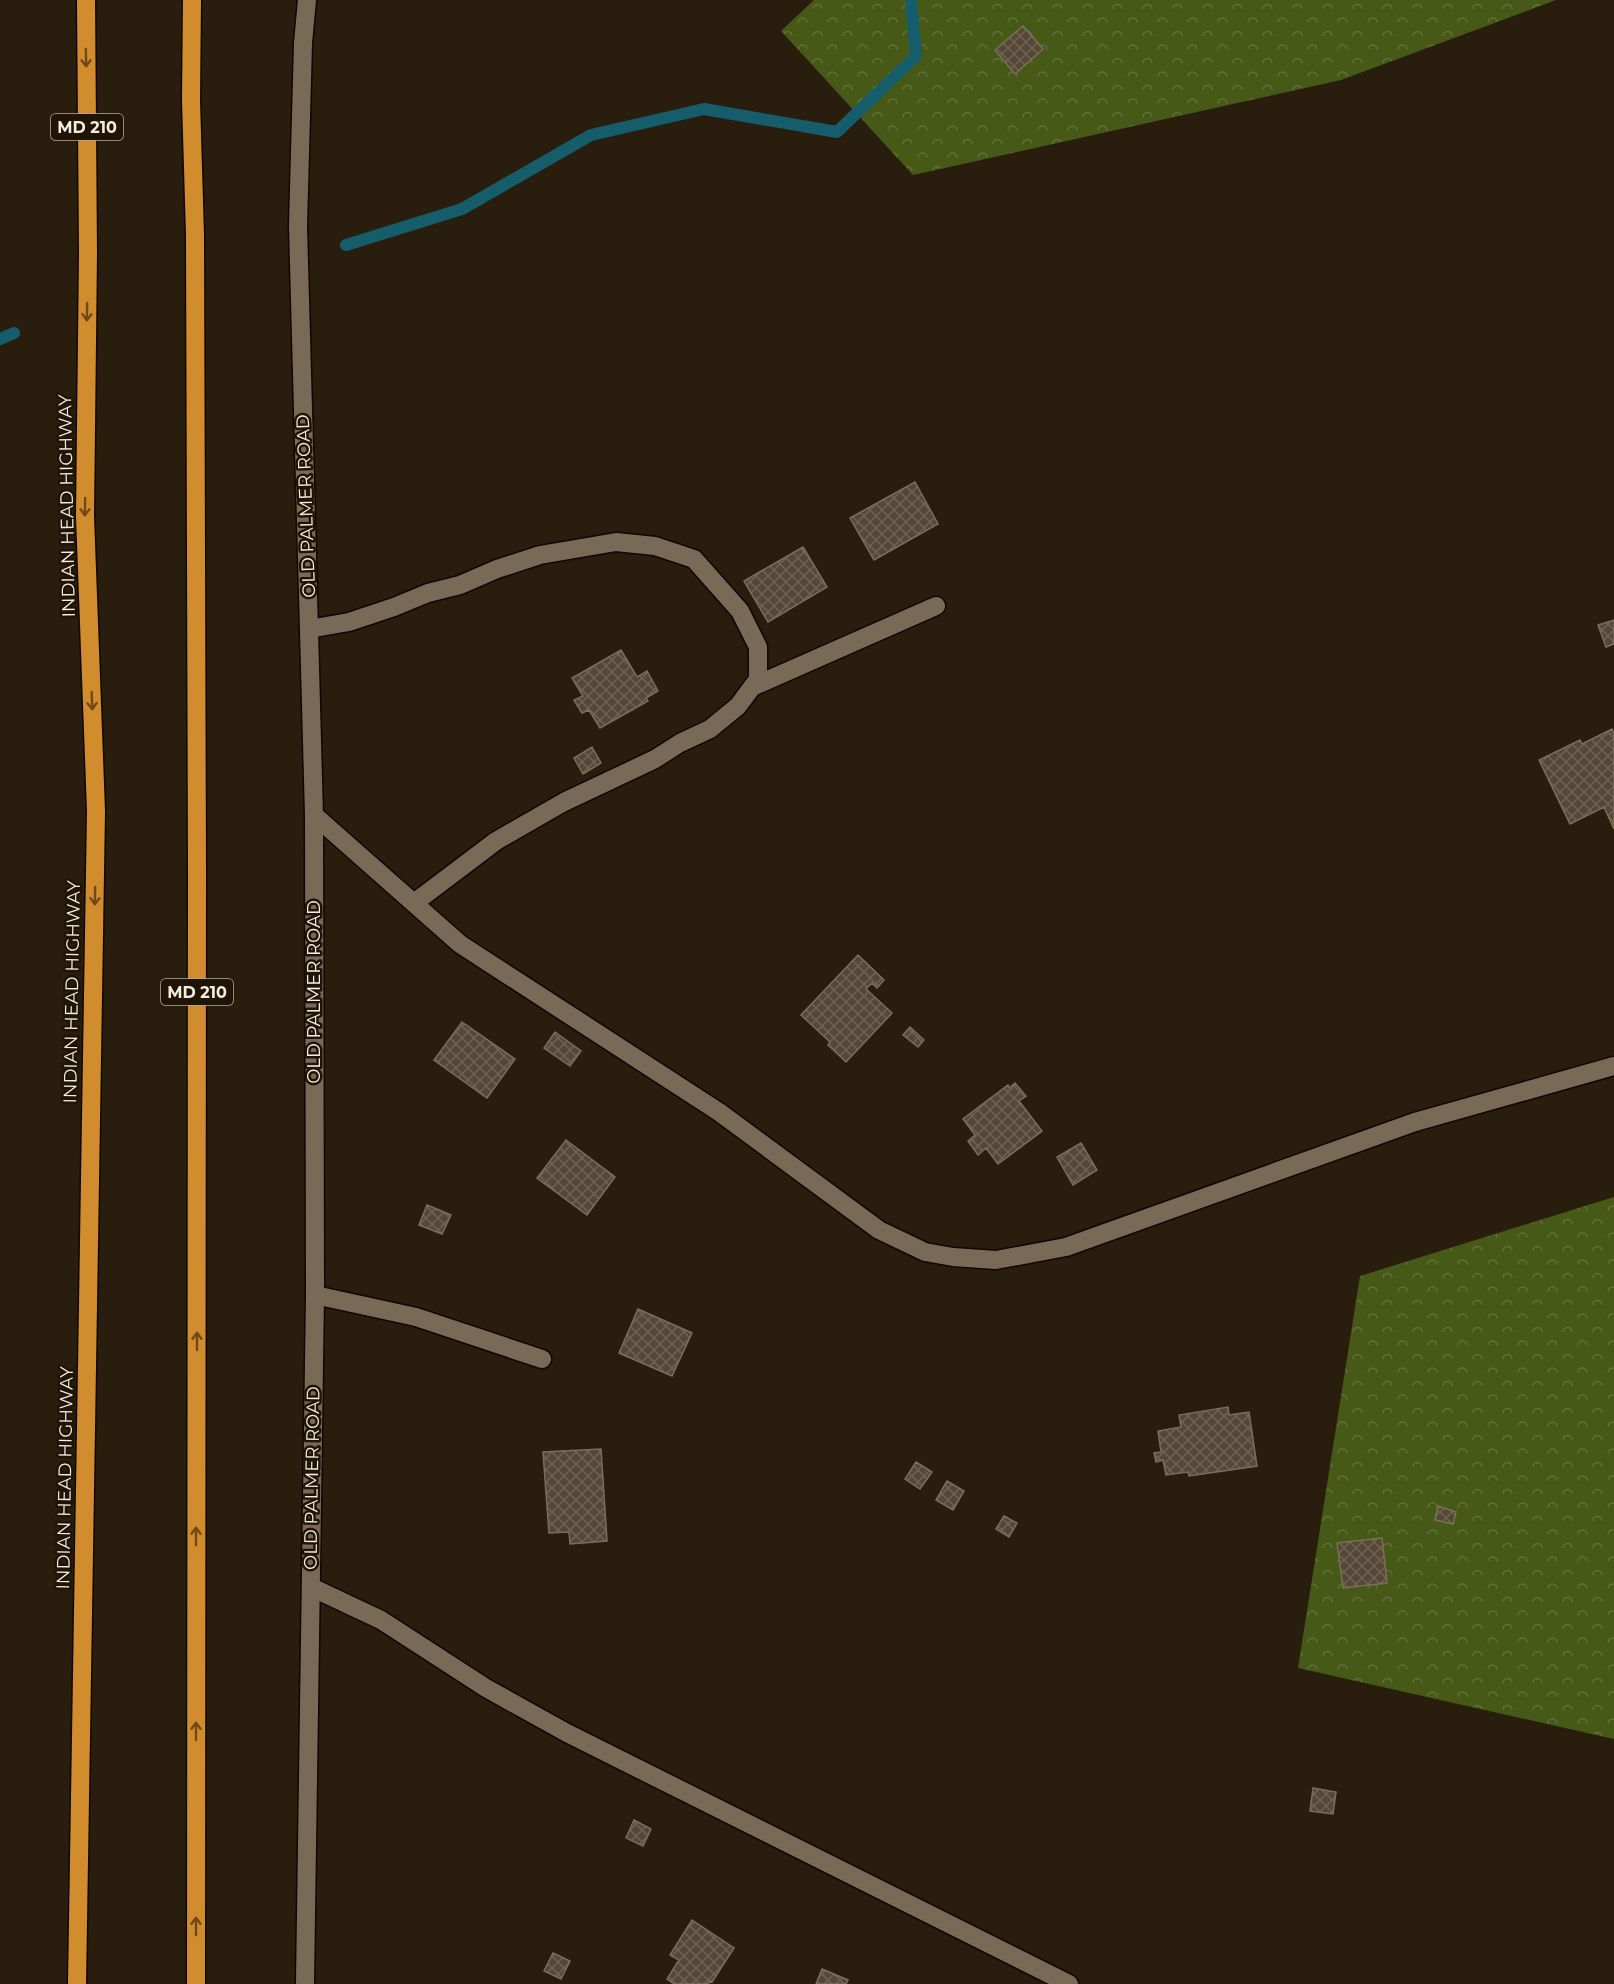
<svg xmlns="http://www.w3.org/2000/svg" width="1614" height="1984" viewBox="0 0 1614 1984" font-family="Montserrat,sans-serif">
<defs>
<pattern id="forest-crowns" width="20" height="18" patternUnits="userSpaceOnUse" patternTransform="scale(1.5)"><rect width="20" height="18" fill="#465917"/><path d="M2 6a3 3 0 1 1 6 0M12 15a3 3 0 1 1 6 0" fill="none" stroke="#617139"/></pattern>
<pattern id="building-cross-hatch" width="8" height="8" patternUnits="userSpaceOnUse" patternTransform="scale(1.5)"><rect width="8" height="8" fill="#564837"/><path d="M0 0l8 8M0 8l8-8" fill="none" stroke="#6f6354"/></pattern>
</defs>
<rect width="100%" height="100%" fill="#291d0d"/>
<path fill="url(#forest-crowns)" d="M 814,0 L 1556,0 L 1341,80 L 913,175 L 781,31 Z
M 1614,1197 L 1614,1739 L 1298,1668 L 1360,1276 Z"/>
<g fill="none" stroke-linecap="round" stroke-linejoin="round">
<path stroke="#165d6b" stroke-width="12" d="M 346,245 L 462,209 L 591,135 L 704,109 L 837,132 L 916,56 L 911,0
M 0,339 L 14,333"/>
</g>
<path fill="url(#building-cross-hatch)" stroke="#7d6e5c" stroke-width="1.5" d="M 1023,26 L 1043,49 L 1015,74 L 995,50 Z
M 915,482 L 938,524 L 874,560 L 850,518 Z
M 803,547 L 827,587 L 768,622 L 744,581 Z
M 1614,620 L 1614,644 L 1606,647 L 1598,625 Z
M 621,650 L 637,677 L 647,671 L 658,691 L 646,698 L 648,701 L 600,728 L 589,710 L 582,713 L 574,700 L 583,696 L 572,678 Z
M 1612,729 L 1614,734 L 1614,829 L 1604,807 L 1570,824 L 1539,760 L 1580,740 L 1582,744 Z
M 592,747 L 601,763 L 583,774 L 574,758 Z
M 858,955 L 884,980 L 877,988 L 872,983 L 866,989 L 892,1013 L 846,1062 L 828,1045 L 830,1042 L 801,1015 Z
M 462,1022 L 515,1059 L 487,1098 L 434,1060 Z
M 910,1027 L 924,1040 L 918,1047 L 903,1035 Z
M 555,1032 L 581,1051 L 570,1066 L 544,1048 Z
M 1015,1083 L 1026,1096 L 1019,1101 L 1042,1131 L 998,1164 L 986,1148 L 978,1155 L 968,1141 L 975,1135 L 963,1119 L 1008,1085 L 1009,1088 Z
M 566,1140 L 615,1177 L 587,1215 L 537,1178 Z
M 1081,1143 L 1097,1170 L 1073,1185 L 1057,1157 Z
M 427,1205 L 451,1215 L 442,1234 L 419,1225 Z
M 638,1309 L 692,1333 L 672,1376 L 619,1353 Z
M 1228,1407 L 1229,1415 L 1249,1412 L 1257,1466 L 1189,1476 L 1188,1472 L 1166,1475 L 1163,1460 L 1156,1462 L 1154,1453 L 1161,1452 L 1158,1431 L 1181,1427 L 1179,1415 Z
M 601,1449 L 607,1541 L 570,1544 L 569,1532 L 549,1533 L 543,1452 Z
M 916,1462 L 932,1472 L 920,1489 L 905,1479 Z
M 947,1481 L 964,1491 L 953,1510 L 936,1500 Z
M 1438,1506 L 1456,1512 L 1453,1524 L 1435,1520 Z
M 1004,1516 L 1017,1523 L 1009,1537 L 996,1529 Z
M 1382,1538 L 1387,1583 L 1343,1588 L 1337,1543 Z
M 1313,1788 L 1336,1792 L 1333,1814 L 1310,1811 Z
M 634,1820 L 651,1829 L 643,1846 L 626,1838 Z
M 692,1920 L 734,1948 L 712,1982 L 710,1981 L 708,1984 L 674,1984 L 667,1979 L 679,1960 L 670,1955 Z
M 553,1953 L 570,1961 L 561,1979 L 544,1971 Z
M 822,1969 L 848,1980 L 846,1984 L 816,1984 Z"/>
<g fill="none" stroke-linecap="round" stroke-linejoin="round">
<defs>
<path id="lane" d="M 311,1587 L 381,1620 L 486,1688 L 567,1733 L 1069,1984"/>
<path id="street" d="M 309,629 L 349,622 L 394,607 L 428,593 L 460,585 L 497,569 L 540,555 L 616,542 L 655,546 L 694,559 L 740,611 L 758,647 L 758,679 L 738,706 L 710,729 L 680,743 L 655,759 L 564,802 L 496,841 L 414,903
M 752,687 L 936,606
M 314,815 L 460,944 L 719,1112 L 879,1230 L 925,1252 L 953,1257 L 996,1260 L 1066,1247 L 1415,1122 L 1614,1066
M 315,1295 L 416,1317 L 542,1359"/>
<path id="secondary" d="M 305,1984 L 315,1295 L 314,815 L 298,226 L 303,43 L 307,0"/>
<path id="highway" d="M 192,0 L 191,100 L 195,235 L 197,872 L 196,1984
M 77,1984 L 96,811 L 85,516 L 88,253 L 86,0"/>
</defs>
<use href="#lane" stroke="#110700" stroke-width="21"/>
<use href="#street" stroke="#110700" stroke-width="21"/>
<use href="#secondary" stroke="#110700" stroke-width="21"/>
<use href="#highway" stroke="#110700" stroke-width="21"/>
<use href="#lane" stroke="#796a58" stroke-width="18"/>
<use href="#street" stroke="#796a58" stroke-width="18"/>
<use href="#secondary" stroke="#796a58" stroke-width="18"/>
<use href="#highway" stroke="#d18c2e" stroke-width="18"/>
</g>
<defs><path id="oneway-shaft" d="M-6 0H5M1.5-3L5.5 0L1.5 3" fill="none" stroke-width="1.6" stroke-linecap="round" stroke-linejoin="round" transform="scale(1.5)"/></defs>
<g stroke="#6f4a17">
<use href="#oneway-shaft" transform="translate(86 58) rotate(89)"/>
<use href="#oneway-shaft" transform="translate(87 312) rotate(91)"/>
<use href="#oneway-shaft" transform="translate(85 507) rotate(91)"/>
<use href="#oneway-shaft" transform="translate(92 701) rotate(88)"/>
<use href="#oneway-shaft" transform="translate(95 896) rotate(91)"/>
<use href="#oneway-shaft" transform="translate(197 1341) rotate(-90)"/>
<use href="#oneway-shaft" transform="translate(196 1536) rotate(-90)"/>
<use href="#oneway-shaft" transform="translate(196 1731) rotate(-90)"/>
<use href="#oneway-shaft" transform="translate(196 1926) rotate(-90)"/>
</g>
<g text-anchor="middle" stroke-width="5" stroke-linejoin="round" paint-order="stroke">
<g fill="#1f1405" stroke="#b5aca0" stroke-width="1.5">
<rect x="51" y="114" width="72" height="26" rx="4.5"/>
<rect x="161" y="979" width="72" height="26" rx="4.5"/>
</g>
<g font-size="16" font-weight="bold" fill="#f5ede3">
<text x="87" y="133">MD 210</text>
<text x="197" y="998">MD 210</text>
</g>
<g font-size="18" fill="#f5ede3" stroke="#1f1405">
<text transform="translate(67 506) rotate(-91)" y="6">INDIAN HEAD HIGHWAY</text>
<text transform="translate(306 506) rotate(-92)" y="6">OLD PALMER ROAD</text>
<text transform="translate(72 992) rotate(-89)" y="6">INDIAN HEAD HIGHWAY</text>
<text transform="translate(314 992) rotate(-90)" y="6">OLD PALMER ROAD</text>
<text transform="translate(65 1478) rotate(-89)" y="6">INDIAN HEAD HIGHWAY</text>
<text transform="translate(312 1478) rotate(-89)" y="6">OLD PALMER ROAD</text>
</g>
</g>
</svg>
